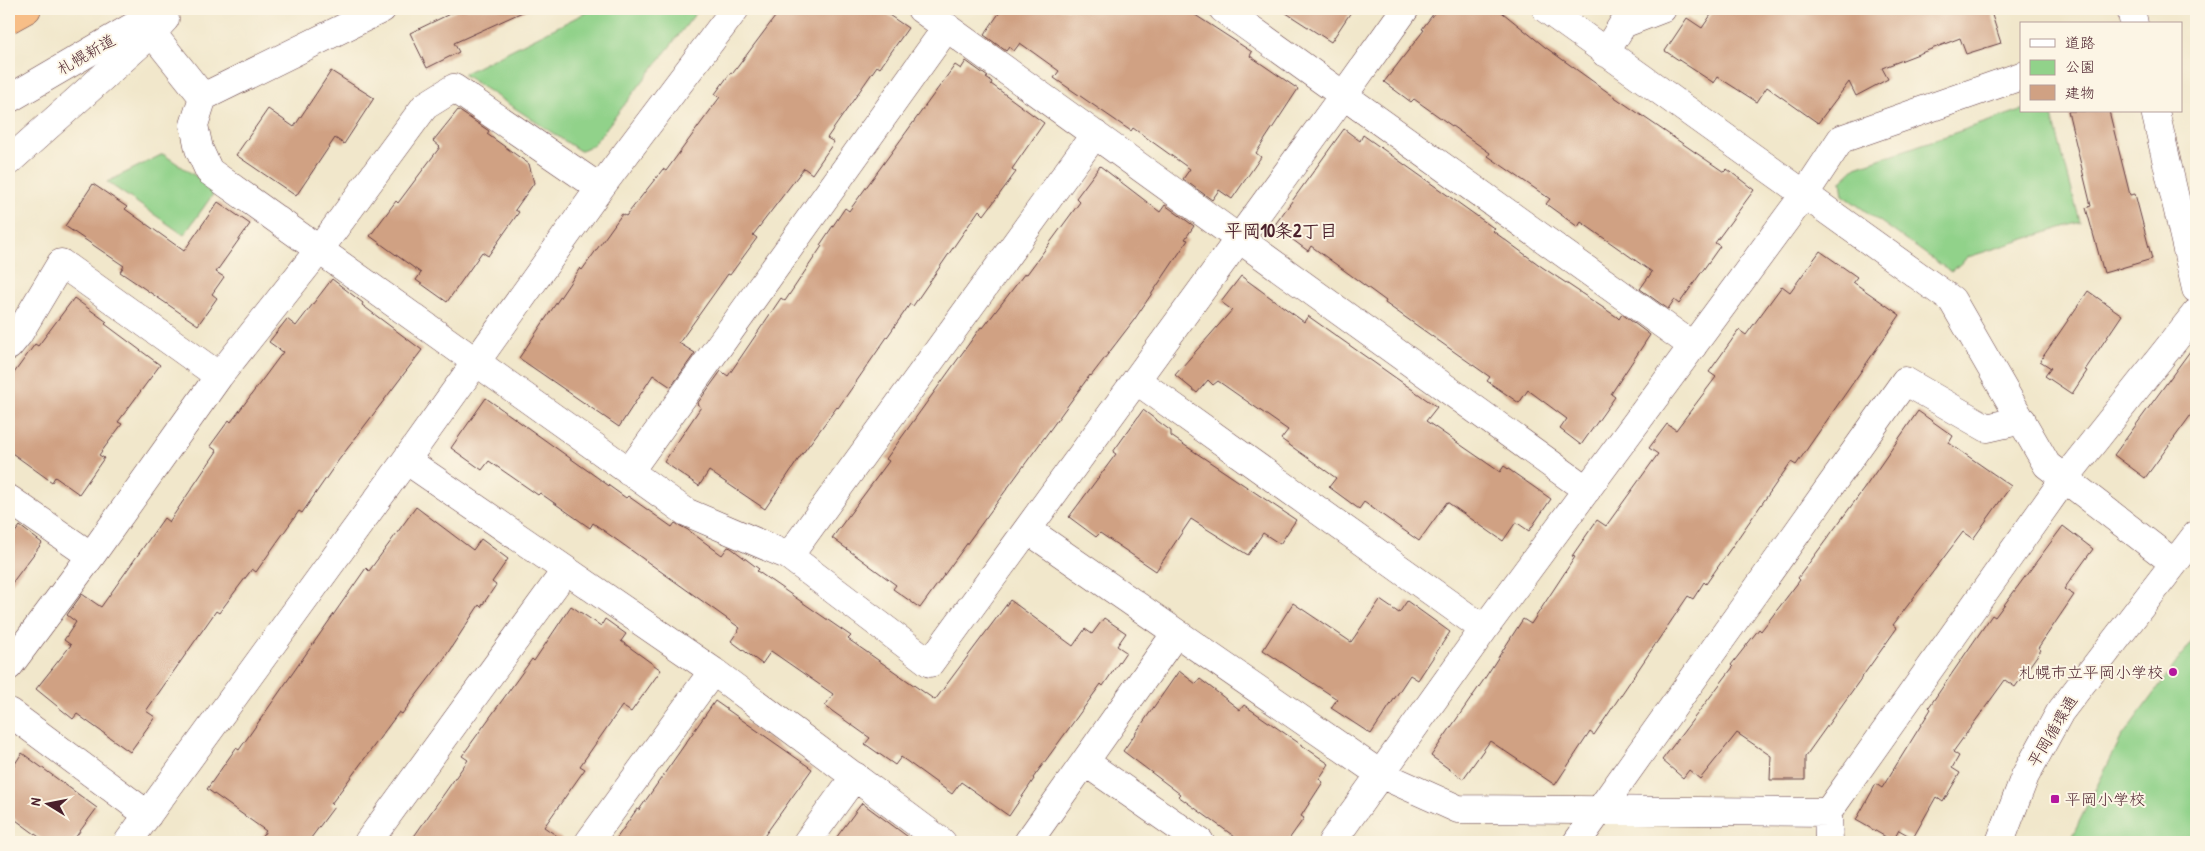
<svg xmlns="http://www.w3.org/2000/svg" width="2205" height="851" viewBox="0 0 2205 851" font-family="'Patrick Hand','Klee One',sans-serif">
<rect width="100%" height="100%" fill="#fcf5e5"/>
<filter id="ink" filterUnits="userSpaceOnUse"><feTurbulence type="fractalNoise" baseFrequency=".02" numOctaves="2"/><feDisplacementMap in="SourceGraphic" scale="10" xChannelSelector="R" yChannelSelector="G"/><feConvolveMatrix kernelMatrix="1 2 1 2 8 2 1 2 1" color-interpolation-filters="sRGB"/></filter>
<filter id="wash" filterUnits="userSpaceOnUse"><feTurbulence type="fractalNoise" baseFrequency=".0096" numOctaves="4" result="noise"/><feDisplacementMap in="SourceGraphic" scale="20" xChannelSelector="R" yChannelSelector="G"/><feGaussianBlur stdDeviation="1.12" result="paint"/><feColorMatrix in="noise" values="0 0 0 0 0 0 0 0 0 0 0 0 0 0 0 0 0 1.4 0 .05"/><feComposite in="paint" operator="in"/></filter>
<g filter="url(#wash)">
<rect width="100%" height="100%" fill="#f1e7cb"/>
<path fill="#91d28a" stroke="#6e785a" d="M 593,9 L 699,9 L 593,145 L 580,151 L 463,74 Z
M 2021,110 L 2051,111 L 2080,222 L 1968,257 L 1951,272 L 1843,195 L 1841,181 L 1856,167 Z
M 163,154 L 216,190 L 184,235 L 107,182 Z
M 2196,636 L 2196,842 L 2069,842 L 2121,738 Z"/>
<g id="blocks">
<path fill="#d0a183" d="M 460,9 L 529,9 L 454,43 L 459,52 L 427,68 L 410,33 Z
M 781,9 L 880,9 L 908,28 L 880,68 L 877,66 L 827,138 L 834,142 L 812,174 L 804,168 L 753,235 L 757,238 L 730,275 L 728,274 L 679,343 L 695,353 L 671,387 L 653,375 L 619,427 L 519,358 L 580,268 L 582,270 L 622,214 L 626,216 L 663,169 L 666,171 L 720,97 L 715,94 L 731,72 L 733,73 Z
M 1002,9 L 1186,9 L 1252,52 L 1250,56 L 1298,89 L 1256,153 L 1261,157 L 1232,199 L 1219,190 L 1212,200 L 1183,179 L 1190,169 L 1133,128 L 1131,131 L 1054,78 L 1059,71 L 1020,43 L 1014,51 L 1009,47 L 1006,51 L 984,35 Z
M 1280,9 L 1353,9 L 1331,42 Z
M 1437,9 L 1498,9 L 1545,47 L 1616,98 L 1724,172 L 1727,169 L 1754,190 L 1715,243 L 1720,246 L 1679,304 L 1674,300 L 1668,309 L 1640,289 L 1652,272 L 1581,222 L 1578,227 L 1546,204 L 1550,199 L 1488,156 L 1490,153 L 1414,99 L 1411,102 L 1384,82 L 1424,30 L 1422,29 Z
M 1715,9 L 1990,9 L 2001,43 L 1966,54 L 1960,38 L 1882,68 L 1888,79 L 1856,96 L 1849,82 L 1818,123 L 1767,87 L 1757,102 L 1718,77 L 1714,83 L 1665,51 L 1687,18 L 1702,28 Z
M 966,61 L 988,77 L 986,78 L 992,82 L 991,84 L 1044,123 L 1012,169 L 1016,172 L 984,215 L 979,210 L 913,306 L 910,304 L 838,408 L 837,407 L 800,457 L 765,509 L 709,471 L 699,486 L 664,462 L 701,407 L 697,404 L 721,371 L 728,376 L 781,298 L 785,301 L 822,246 L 820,245 L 845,208 L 849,211 L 955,65 L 961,69 Z
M 331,71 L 374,98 L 344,144 L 335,138 L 296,196 L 236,155 L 268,109 L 294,127 Z
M 458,110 L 489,131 L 487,134 L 529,164 L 534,183 L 515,210 L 519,212 L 488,256 L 482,252 L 447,302 L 416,280 L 421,273 L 370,236 L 396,201 L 398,203 L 440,147 L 433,141 Z
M 2068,111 L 2109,111 L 2130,195 L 2135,194 L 2152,259 L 2104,273 L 2086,208 L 2091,206 Z
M 1344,129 L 1360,141 L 1363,135 L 1495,229 L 1493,231 L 1542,267 L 1617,317 L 1619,319 L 1622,314 L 1650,335 L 1611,394 L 1615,397 L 1581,445 L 1560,429 L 1567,419 L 1528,390 L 1519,403 L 1487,381 L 1490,377 L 1385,303 L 1386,301 L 1311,246 L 1308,251 L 1274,226 Z
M 1100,166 L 1160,212 L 1165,205 L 1194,226 L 1185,239 L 1188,240 L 1134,320 L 1091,376 L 1090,375 L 920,608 L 893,589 L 896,585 L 832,538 L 889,461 L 886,459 L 981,327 L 983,328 L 1025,273 L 1027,274 L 1080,202 L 1076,198 Z
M 93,184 L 127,207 L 125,209 L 184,251 L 218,202 L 250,224 L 216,272 L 224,277 L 212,294 L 217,298 L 198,325 L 120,272 L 124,266 L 65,226 Z
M 1820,251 L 1857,277 L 1853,282 L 1900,315 L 1796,465 L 1791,462 L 1706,584 L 1704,582 L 1693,599 L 1688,596 L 1594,735 L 1590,732 L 1555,785 L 1490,741 L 1463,779 L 1431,756 L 1483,681 L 1523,619 L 1531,624 L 1575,557 L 1572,556 L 1597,520 L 1606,526 L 1658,454 L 1649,448 L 1667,424 L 1676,430 L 1716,377 L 1709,372 L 1739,330 L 1746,335 L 1782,286 L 1790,292 Z
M 1241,276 L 1304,322 L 1308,316 L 1437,407 L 1426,421 L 1500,472 L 1504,466 L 1551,499 L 1529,531 L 1516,522 L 1503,541 L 1447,502 L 1419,541 L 1364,502 L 1359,509 L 1329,487 L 1336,478 L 1281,439 L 1288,430 L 1218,381 L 1213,385 L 1208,380 L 1197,393 L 1175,375 L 1232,310 L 1221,302 Z
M 332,279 L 363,303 L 362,305 L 422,350 L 338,461 L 302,513 L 299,511 L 256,572 L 252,569 L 219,613 L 216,611 L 146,711 L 155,717 L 130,752 L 77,714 L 73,719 L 36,689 L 71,645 L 64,640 L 76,622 L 67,615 L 82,594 L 101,607 L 164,518 L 169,522 L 217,451 L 210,446 L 229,420 L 231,422 L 283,352 L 269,342 L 287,319 L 296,326 Z
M 2088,291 L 2122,315 L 2085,370 L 2087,371 L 2072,394 L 2045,376 L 2051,368 L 2040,361 Z
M 74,298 L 107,322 L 105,324 L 160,365 L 118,422 L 122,424 L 99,455 L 104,458 L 79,494 L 55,477 L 52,482 L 9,451 L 9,380 L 35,344 L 38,346 Z
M 2196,343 L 2196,408 L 2145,478 L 2114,455 Z
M 486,398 L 626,498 L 628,496 L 672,527 L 675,523 L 688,530 L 722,555 L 728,547 L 731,548 L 759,569 L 757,571 L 851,636 L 848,639 L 935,700 L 1010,600 L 1073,646 L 1085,629 L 1092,634 L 1104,618 L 1126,633 L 1117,646 L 1126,652 L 1103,686 L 1101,684 L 1033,778 L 1034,779 L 1009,816 L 961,782 L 952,794 L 901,757 L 895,765 L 865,744 L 870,738 L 825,706 L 833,694 L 771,651 L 762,664 L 731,641 L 740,628 L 593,523 L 590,528 L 540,493 L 538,495 L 489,461 L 482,470 L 451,448 Z
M 1143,410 L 1171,431 L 1171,436 L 1296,520 L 1280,544 L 1263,533 L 1248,555 L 1191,519 L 1156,571 L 1100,533 L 1096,537 L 1069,517 L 1116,454 L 1113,452 Z
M 1918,411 L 1953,436 L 1949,443 L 2011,486 L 1973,539 L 1963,532 L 1893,625 L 1897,628 L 1805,757 L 1805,780 L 1770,780 L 1771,756 L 1737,733 L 1700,779 L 1689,770 L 1683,778 L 1662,760 L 1733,667 L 1731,665 L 1759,629 L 1761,631 L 1800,580 L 1798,578 L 1866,486 Z
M 416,507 L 473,550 L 481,539 L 508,559 L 492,582 L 496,585 L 481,607 L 479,605 L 443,660 L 402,714 L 399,712 L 331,804 L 334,807 L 308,842 L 258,842 L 266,831 L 207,789 L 236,748 L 239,750 L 366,568 L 369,571 Z
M 20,526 L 42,543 L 9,587 L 9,540 Z
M 2063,526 L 2093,549 L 2064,589 L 2074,595 L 2038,648 L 2041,650 L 2015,687 L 2005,680 L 1953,752 L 1959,756 L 1952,768 L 1960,773 L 1943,802 L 1936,797 L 1913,838 L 1899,830 L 1893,841 L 1856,820 L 1876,784 L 1882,788 L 1931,709 L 1929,707 L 1992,615 L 1995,617 Z
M 1380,600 L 1399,613 L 1407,601 L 1450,632 L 1418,680 L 1410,675 L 1371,734 L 1331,708 L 1337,699 L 1263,650 L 1293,603 L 1351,642 Z
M 571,606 L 601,626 L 605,619 L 626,634 L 621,641 L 661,670 L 631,712 L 622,706 L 580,766 L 585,769 L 544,827 L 566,842 L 410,842 L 468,760 L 462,756 L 532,659 L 534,661 Z
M 1179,671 L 1196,684 L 1200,679 L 1240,710 L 1244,705 L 1329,764 L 1319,779 L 1323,782 L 1301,816 L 1304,818 L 1287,842 L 1242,842 L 1178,796 L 1180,794 L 1123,751 Z
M 715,701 L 812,769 L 760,842 L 614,842 L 637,809 L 639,810 Z
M 22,753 L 97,808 L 72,842 L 46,842 L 9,815 L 9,773 Z
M 862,803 L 915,842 L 833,842 Z"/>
</g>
</g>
<g filter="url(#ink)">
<use href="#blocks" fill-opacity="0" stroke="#633d43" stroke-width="1"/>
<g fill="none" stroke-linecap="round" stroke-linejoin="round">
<defs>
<path id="minor" d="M 921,9 L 1587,490
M 1223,9 L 1693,346
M 1546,9 L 1952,300 L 2047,465 L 2174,563
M 2131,9 L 2134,24
M 152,33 L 203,97 L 194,125 L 199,149 L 209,171 L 686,512 L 789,556 L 930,663 L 1343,96 L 1405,9
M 1605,53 L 1623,24 L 1662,9
M 203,97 L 382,9
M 2155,111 L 2196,289
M 9,161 L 152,33 L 165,19
M 9,346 L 18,335 L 61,263 L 219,376
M 1136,380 L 1484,629
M 406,460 L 713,671 L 942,842
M 629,472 L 947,27
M 9,499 L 91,556
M 1028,530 L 1380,774 L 1458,809 L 1828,812
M 789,556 L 1095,134
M 9,666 L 91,556 L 219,376 L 319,250 L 425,106 L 454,88 L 600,188
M 9,712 L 148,815
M 1085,762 L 1200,842
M 128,842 L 406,460 L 600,188 L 735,9
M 368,842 L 566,570
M 589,842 L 713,671
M 807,842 L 855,776
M 1028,842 L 1176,633
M 1332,842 L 1484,629 L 1804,195 L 1841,139 L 2021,76
M 1577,842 L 1905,381 L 1987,428 L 2022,420
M 1829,842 L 1828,812 L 2065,478 L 2196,313"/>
<path id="tertiary" d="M 9,99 L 163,9
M 2000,842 L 2025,776 L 2060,712 L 2196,535"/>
<path id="motorway" d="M 9,19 L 27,9"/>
</defs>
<use href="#minor" stroke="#633d43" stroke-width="29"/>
<use href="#tertiary" stroke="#633d43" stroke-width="29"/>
<use href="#motorway" stroke="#633d43" stroke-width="29"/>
<use href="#minor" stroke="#fff" stroke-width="28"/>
<use href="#tertiary" stroke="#fff" stroke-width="28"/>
<use href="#motorway" stroke="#f7be87" stroke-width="28"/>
</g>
</g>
<g fill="#b5179e" stroke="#fcf5e5" stroke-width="2">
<circle cx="2173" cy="672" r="5"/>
<rect x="2050" y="794" width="10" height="10" rx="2.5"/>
</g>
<g text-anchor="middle" stroke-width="4" stroke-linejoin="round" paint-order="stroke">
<g font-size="16" fill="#4a1f2b" stroke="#fcf5e5">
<text transform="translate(86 54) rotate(-30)" y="6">札幌新道</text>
<text transform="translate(2052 731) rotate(-59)" y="6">平岡循環通</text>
</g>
<g font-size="16" fill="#4a1f2b" stroke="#fcf5e5" text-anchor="end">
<text x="2163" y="678">札幌市立平岡小学校</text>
<text x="2065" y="805" text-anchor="start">平岡小学校</text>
</g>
<g font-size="18" font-weight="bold" fill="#4a1f2b" stroke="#fcf5e5">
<text x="1281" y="237">平岡10条2丁目</text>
</g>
</g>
<rect width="2205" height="851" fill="none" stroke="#fcf5e5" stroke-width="30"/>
<rect x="2020" y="22" width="162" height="90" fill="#fcf5e5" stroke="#b59f9b"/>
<rect x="2030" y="39" width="25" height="8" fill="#ffffff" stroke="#b59f9b"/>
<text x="2065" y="48" font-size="15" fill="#4a1f2b">道路</text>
<rect x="2030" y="60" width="25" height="15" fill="#91d28a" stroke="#b59f9b"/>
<text x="2065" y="72" font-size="15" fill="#4a1f2b">公園</text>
<rect x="2030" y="85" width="25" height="15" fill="#d0a183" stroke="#b59f9b"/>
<text x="2065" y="98" font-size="15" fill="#4a1f2b">建物</text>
<g transform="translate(48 804) rotate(280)" stroke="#fcf5e5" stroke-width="4" paint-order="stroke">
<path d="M0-4L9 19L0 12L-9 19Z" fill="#4a1f2b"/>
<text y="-8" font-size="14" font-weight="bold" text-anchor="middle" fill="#4a1f2b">N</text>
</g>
</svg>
